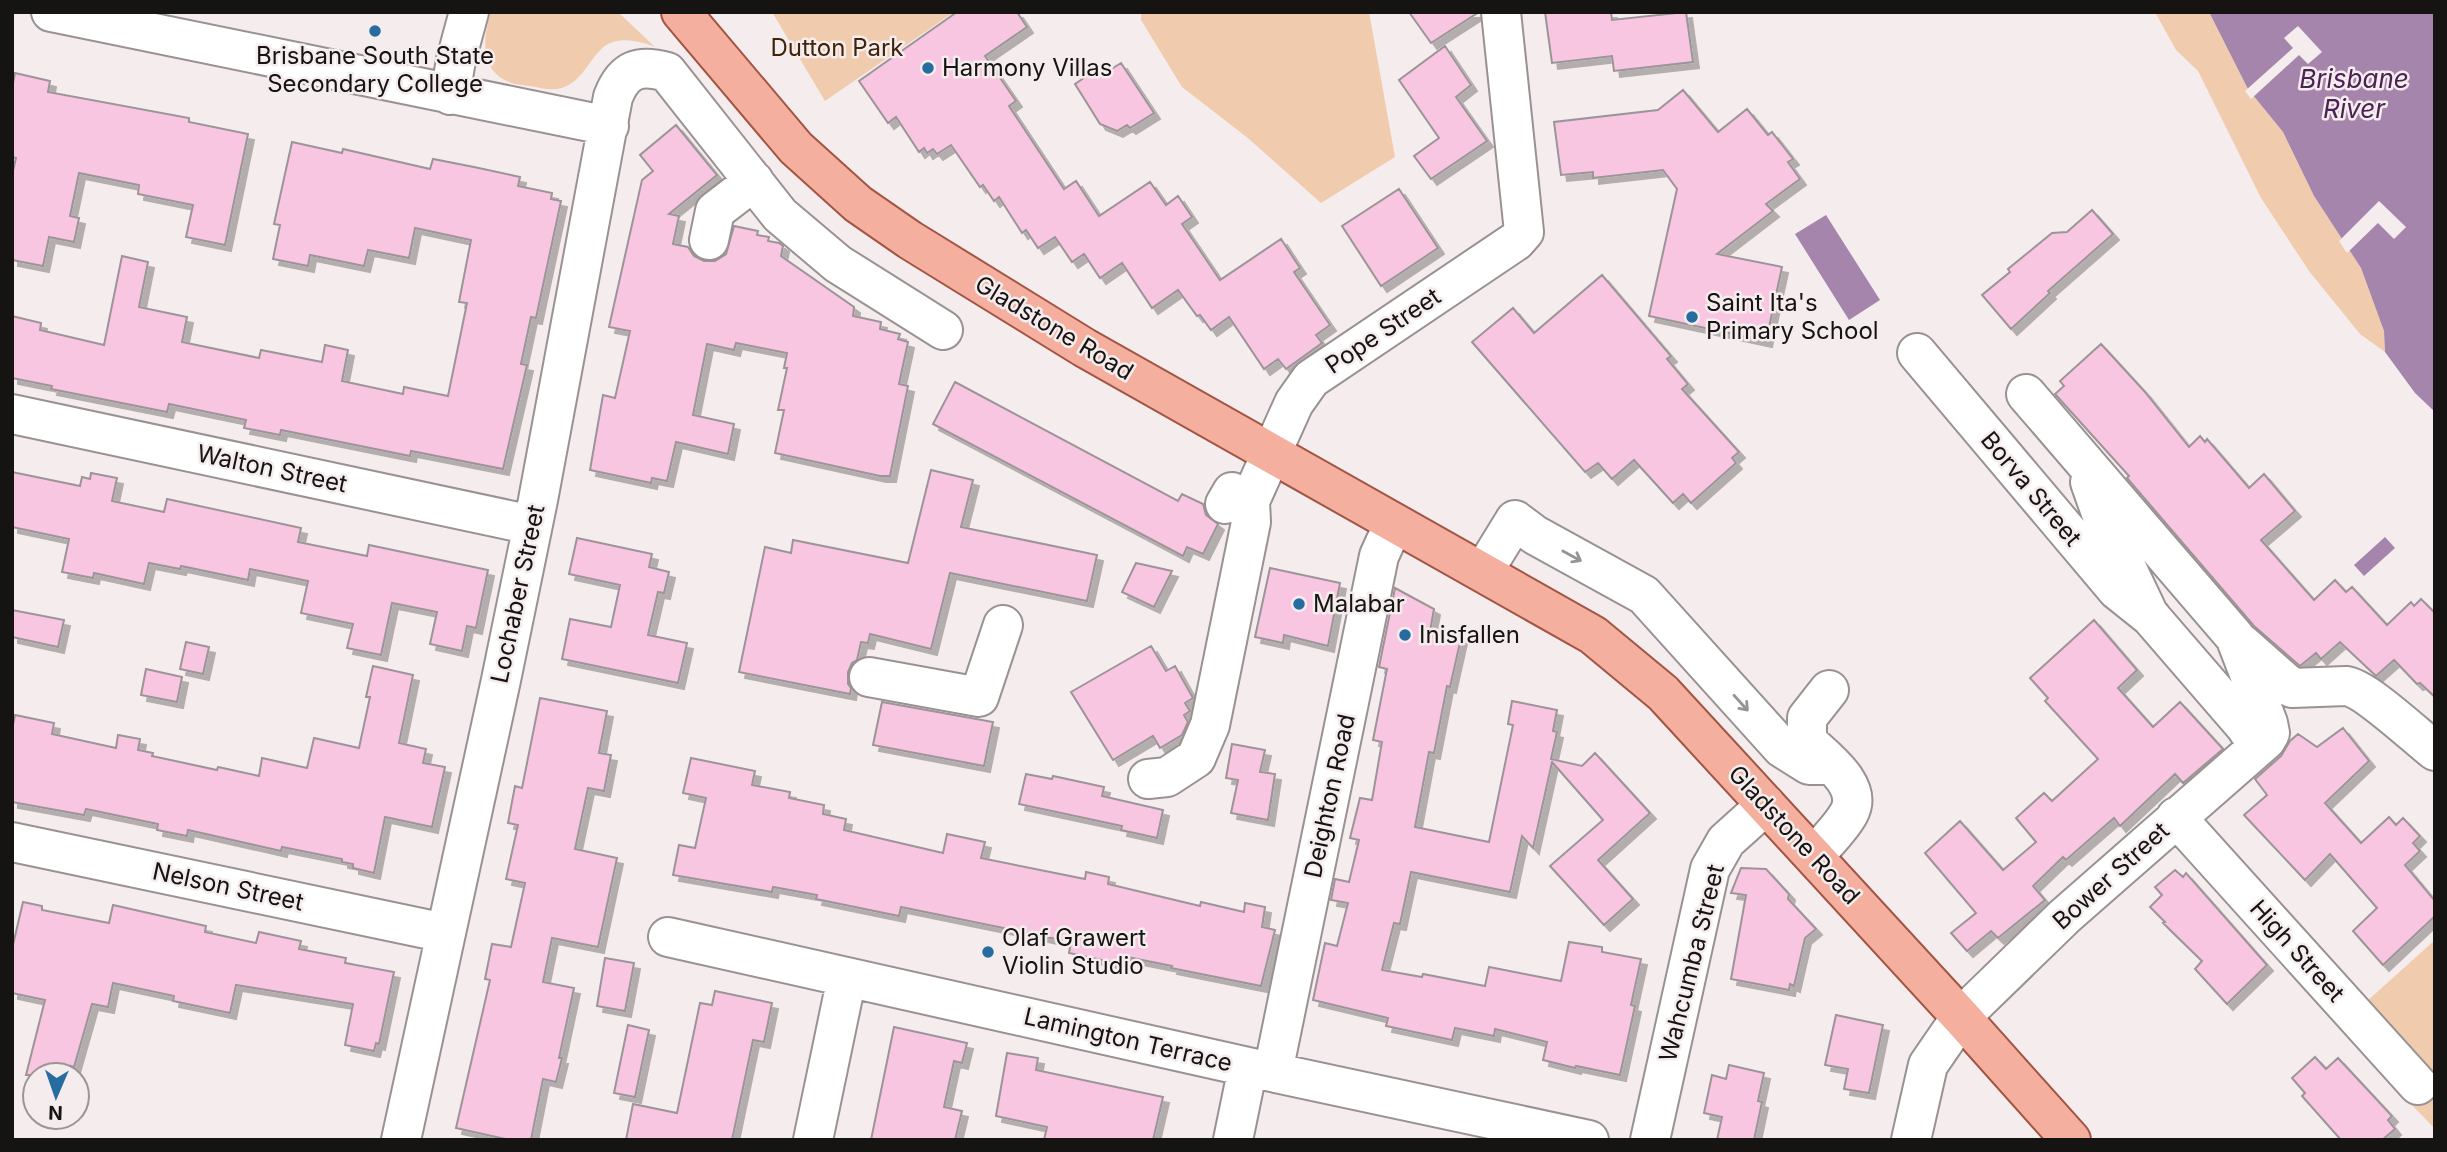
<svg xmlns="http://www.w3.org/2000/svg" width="2447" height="1152" viewBox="0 0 2447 1152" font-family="Inter,sans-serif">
<defs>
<filter id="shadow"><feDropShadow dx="6" dy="6" stdDeviation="0" flood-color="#0004"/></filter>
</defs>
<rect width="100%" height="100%" fill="#f5eced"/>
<path fill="#f1cbae" d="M 491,12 L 618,12 L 655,47 C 642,42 627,38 613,42 C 591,49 588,79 562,88 C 552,91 541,88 530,86 C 524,85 515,85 509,82 C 479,70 483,37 491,12 Z
M 772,12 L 954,12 L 825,101 Z
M 1141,12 L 1369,12 L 1395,157 L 1321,203 L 1249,139 L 1182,87 L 1141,20 Z
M 2155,12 L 2209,12 L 2248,89 L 2283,132 L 2314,196 L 2361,268 L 2384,331 L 2385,352 L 2360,334 L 2309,271 L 2261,198 L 2198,71 L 2176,50 Z
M 2435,940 L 2435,1080 L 2366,1002 Z
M 2435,1082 L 2435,1129 L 2411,1104 Z"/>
<path fill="#a585ac" d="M 2209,12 L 2435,12 L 2435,412 L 2415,393 L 2385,352 L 2384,331 L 2361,268 L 2314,196 L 2283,132 L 2248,89 Z
M 1826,215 L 1880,300 L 1849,320 L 1795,234 Z
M 2385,537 L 2395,548 L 2364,576 L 2354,565 Z"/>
<path fill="#f5eced" d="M 2298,26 L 2322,52 L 2308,64 L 2299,55 L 2251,99 L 2245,91 L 2293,48 L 2284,38 Z
M 2379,201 L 2406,227 L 2394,239 L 2378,223 L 2347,253 L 2339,241 Z"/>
<path fill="#f9c6e1" stroke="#9c9498" stroke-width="2" filter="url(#shadow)" d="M 957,12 L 1017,12 L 1027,27 L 985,56 L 1016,101 L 1009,106 L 1064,189 L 1076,181 L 1099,216 L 1150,182 L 1166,205 L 1178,196 L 1192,217 L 1182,224 L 1220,280 L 1281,239 L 1300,268 L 1294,272 L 1330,325 L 1316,335 L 1322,343 L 1286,369 L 1278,359 L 1264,369 L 1229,317 L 1211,330 L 1200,315 L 1197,316 L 1178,290 L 1152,308 L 1122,263 L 1100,278 L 1084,254 L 1072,262 L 1055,237 L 1038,248 L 1026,230 L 1022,233 L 999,197 L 994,201 L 983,185 L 980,187 L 951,145 L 937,154 L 933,149 L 927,153 L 924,148 L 919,152 L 896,117 L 888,123 L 859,81 Z
M 1409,12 L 1479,12 L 1431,43 Z
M 1545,12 L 1611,12 L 1612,20 L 1686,12 L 1693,62 L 1614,71 L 1612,56 L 1552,63 Z
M 1445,46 L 1471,85 L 1456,97 L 1487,141 L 1431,179 L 1414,156 L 1439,138 L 1399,80 Z
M 1121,63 L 1154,113 L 1130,128 L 1127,125 L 1117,131 L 1100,124 L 1075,84 L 1100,67 L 1105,73 Z
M 15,73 L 50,81 L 48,92 L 189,118 L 189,122 L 248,134 L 225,245 L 186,237 L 193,205 L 138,194 L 139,185 L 79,173 L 70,216 L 79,218 L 74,242 L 49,237 L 43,266 L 12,260 L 12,175 L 16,158 L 12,157 L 12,88 Z
M 1683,90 L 1718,132 L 1747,109 L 1768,135 L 1772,132 L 1793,159 L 1788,162 L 1800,179 L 1766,204 L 1773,211 L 1717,254 L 1782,267 L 1766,341 L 1649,316 L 1677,189 L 1663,170 L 1593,178 L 1593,172 L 1561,175 L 1554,122 L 1658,110 Z
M 676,125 L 717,175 L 669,214 L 679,216 L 673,244 L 688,247 L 694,256 L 704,261 L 715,261 L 726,254 L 734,226 L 758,231 L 757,235 L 769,237 L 768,241 L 779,243 L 783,246 L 781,256 L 854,307 L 853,316 L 881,322 L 880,329 L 900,334 L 898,339 L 908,342 L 899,384 L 908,386 L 890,476 L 880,476 L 775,453 L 784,410 L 778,410 L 787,368 L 784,368 L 787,353 L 736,343 L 734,350 L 707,344 L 693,415 L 734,424 L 728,454 L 676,442 L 667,481 L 652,478 L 651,483 L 590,470 L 603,395 L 615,398 L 630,331 L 609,327 L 642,180 L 653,171 L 640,155 Z
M 292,142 L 342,153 L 343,149 L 430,169 L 433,159 L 474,167 L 520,177 L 518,186 L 552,193 L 551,199 L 561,201 L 536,318 L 531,317 L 521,364 L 527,365 L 503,469 L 411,451 L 410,456 L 281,430 L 280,435 L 244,428 L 246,420 L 169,404 L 167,412 L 51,389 L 52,386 L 12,378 L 12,316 L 41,323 L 40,330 L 104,345 L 122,256 L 148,262 L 139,307 L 187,317 L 182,342 L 259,358 L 261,350 L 322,362 L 325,345 L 348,350 L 342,381 L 403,394 L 404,387 L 448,396 L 467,303 L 459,302 L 471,240 L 415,228 L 409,258 L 368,250 L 364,266 L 310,255 L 308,266 L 273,259 L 280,225 L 274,224 Z
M 1399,189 L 1438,248 L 1381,286 L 1342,226 Z
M 2092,210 L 2113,234 L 2048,291 L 2050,293 L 2011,329 L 1982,295 L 2010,272 L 2008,269 L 2052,233 L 2067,232 Z
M 1602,275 L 1671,356 L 1667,359 L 1688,384 L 1682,389 L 1739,452 L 1732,458 L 1736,463 L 1691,503 L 1683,494 L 1673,503 L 1634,460 L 1612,479 L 1598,463 L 1585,472 L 1472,342 L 1513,308 L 1534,333 Z
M 2101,344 L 2145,392 L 2189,447 L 2200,436 L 2205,442 L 2207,439 L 2249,488 L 2264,474 L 2295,511 L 2261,540 L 2314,600 L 2335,580 L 2346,592 L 2352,587 L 2387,625 L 2411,602 L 2414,606 L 2421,599 L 2435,613 L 2435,697 L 2420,683 L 2417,684 L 2394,660 L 2376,676 L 2340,642 L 2321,659 L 2316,653 L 2300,666 L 2254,626 L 2127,478 L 2129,476 L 2055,394 L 2064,386 L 2060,381 Z
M 955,382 L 1178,501 L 1182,494 L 1203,504 L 1206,515 L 1218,524 L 1203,554 L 1187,547 L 1183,556 L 933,424 Z
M 931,470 L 973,480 L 961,527 L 1097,555 L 1087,601 L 950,573 L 931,649 L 870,634 L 868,643 L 861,642 L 857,660 L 852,663 L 848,672 L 848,684 L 851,688 L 850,694 L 739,672 L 765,547 L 791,553 L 793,540 L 908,563 Z
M 12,472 L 80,486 L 82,477 L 90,479 L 91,473 L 117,478 L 112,501 L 164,512 L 167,499 L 301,528 L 298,542 L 367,556 L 369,545 L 488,570 L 476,628 L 467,626 L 462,651 L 430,644 L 437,612 L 392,603 L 381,655 L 347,648 L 353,624 L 301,613 L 308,581 L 250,569 L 248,580 L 181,566 L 180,569 L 149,563 L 144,584 L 94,573 L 93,578 L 62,572 L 69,539 L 12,527 Z
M 577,538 L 652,554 L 649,567 L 669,572 L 664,593 L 658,592 L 648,635 L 687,643 L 678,683 L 562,659 L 570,619 L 611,627 L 620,585 L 569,574 Z
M 1136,563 L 1172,571 L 1154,607 L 1122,592 Z
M 1270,568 L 1340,583 L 1328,646 L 1284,635 L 1283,643 L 1255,637 Z
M 1395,588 L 1434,609 L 1430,631 L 1461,638 L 1450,687 L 1447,686 L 1434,753 L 1429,752 L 1415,827 L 1489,842 L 1513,725 L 1508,724 L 1512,701 L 1557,710 L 1553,731 L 1557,732 L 1551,759 L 1582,766 L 1595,753 L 1650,813 L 1598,860 L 1633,899 L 1604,925 L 1550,866 L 1603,820 L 1552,762 L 1533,848 L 1522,836 L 1510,892 L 1411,872 L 1400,924 L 1394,923 L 1382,970 L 1422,977 L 1423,974 L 1485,986 L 1489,967 L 1561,981 L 1569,942 L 1602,947 L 1602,952 L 1641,959 L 1631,1005 L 1635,1006 L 1620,1075 L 1576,1066 L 1575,1068 L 1543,1060 L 1547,1042 L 1495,1029 L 1494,1036 L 1455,1028 L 1452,1040 L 1386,1026 L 1388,1018 L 1313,1000 L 1325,943 L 1337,946 L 1348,903 L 1331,900 L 1335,879 L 1349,882 L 1359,840 L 1350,838 L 1360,798 L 1372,800 L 1382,742 L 1373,740 L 1387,669 L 1379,667 Z
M 12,610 L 64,620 L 58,647 L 12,637 Z
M 2094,620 L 2137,670 L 2118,688 L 2153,727 L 2180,702 L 2223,749 L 2183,783 L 2175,774 L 2120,826 L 2114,818 L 2066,860 L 2063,857 L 2033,886 L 2045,900 L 1998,938 L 1991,931 L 1967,951 L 1951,933 L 1976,913 L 1925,853 L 1960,821 L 2003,870 L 2036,842 L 2016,818 L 2044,793 L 2052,801 L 2098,759 L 2045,701 L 2048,698 L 2030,678 Z
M 186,642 L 209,647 L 203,674 L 180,669 Z
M 1151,646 L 1166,671 L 1175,666 L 1193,698 L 1185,703 L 1190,711 L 1184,715 L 1188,722 L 1182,735 L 1160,748 L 1153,736 L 1113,760 L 1071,692 Z
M 373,666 L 413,675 L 399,743 L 426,749 L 423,763 L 445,767 L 432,827 L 385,817 L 374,873 L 353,868 L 353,864 L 342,862 L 342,859 L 282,847 L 281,851 L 188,830 L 187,836 L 157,830 L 158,824 L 86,809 L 84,815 L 12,802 L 12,729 L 15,715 L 54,723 L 52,734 L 116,748 L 118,735 L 140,739 L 138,750 L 153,753 L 152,756 L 217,770 L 218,767 L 259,776 L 262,758 L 307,768 L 314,738 L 359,748 L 370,697 L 366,697 Z
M 146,669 L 182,677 L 177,702 L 141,695 Z
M 540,698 L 607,711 L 599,753 L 611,755 L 604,791 L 588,788 L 575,849 L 617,858 L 598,947 L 552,938 L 543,982 L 574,988 L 559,1058 L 562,1058 L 556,1082 L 543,1079 L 531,1140 L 510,1140 L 456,1128 L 490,980 L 485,979 L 492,944 L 511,947 L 525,883 L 506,879 L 518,825 L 508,823 L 515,786 L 522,788 Z
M 882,702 L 993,722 L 984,766 L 873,745 Z
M 2343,728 L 2369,761 L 2325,803 L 2361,843 L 2389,817 L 2396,825 L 2403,818 L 2420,836 L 2413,843 L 2420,851 L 2405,865 L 2435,901 L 2435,916 L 2383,965 L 2353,931 L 2377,908 L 2330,854 L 2305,880 L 2244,815 L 2267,795 L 2255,779 L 2281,756 L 2290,741 L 2298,734 L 2317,747 Z
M 1232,744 L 1265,750 L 1260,772 L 1275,774 L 1268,820 L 1231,813 L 1238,780 L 1226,778 Z
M 691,758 L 755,771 L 752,785 L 790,792 L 789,798 L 824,805 L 823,814 L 846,819 L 844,830 L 943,853 L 947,834 L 985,842 L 981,858 L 1085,879 L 1086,872 L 1109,877 L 1108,884 L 1200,906 L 1201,902 L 1244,912 L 1245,903 L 1265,907 L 1262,927 L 1275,930 L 1261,986 L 1171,968 L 1172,966 L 1127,957 L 1125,965 L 1069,953 L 1071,942 L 901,907 L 899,916 L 816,899 L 817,895 L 773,887 L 772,892 L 673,875 L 679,845 L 695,848 L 706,798 L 683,793 Z
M 1026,774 L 1052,779 L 1053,776 L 1104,787 L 1102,796 L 1163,810 L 1157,838 L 1121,830 L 1122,826 L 1019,804 Z
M 1741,868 L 1766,869 L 1789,894 L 1788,899 L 1816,929 L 1805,938 L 1794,986 L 1790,984 L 1789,990 L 1731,979 L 1746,895 L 1731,893 Z
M 2175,870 L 2183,877 L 2186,873 L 2267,965 L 2227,1004 L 2195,969 L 2202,961 L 2163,923 L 2165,922 L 2150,907 L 2162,895 L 2155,887 Z
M 23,902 L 42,906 L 42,910 L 109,923 L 113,905 L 206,926 L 205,932 L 256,943 L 259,932 L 301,941 L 299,949 L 346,958 L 345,963 L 394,972 L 379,1044 L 376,1043 L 374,1051 L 345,1045 L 353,1004 L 236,985 L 230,1013 L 173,1001 L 174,996 L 113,983 L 108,1007 L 92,1004 L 74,1067 L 71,1066 L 69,1075 L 26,1075 L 45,1000 L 12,993 L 12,949 Z
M 605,958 L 634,963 L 625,1011 L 597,1006 Z
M 715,991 L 772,1003 L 764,1042 L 753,1040 L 732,1140 L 626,1140 L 633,1104 L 677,1113 L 700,1003 L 712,1005 Z
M 1836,1015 L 1883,1025 L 1869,1093 L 1844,1089 L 1848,1069 L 1825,1065 Z
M 628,1025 L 649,1030 L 635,1097 L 614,1093 Z
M 894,1027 L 967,1043 L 962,1063 L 954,1061 L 944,1107 L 962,1111 L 955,1140 L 871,1140 Z
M 1007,1053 L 1038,1058 L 1036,1070 L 1163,1097 L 1153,1140 L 1044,1140 L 1047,1127 L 996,1116 Z
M 2315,1057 L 2326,1069 L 2338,1058 L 2392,1116 L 2388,1120 L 2395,1129 L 2382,1140 L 2341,1140 L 2302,1096 L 2305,1093 L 2292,1078 Z
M 1729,1065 L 1764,1073 L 1758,1101 L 1762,1102 L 1754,1140 L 1717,1140 L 1722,1117 L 1704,1113 L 1712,1075 L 1726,1079 Z"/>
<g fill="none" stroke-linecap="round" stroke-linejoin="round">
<defs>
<path id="minor" d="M 51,12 L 609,126
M 450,95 L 456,60 L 469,12
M 709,240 L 715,211 L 754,181
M 1917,353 L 2117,590 L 2152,618
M 12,414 L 532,525
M 2090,482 L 2102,516 L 2149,615 L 2245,726 L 2258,746
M 1225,504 L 1232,492 L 1250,501 L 1294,403 L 1311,379 L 1516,241 L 1524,232 L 1501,12
M 1483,572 L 1515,520 L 1535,535 L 1644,595 L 1782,748 L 1809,765 L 1831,765
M 2242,644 L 2292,688 L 2346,686 C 2365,688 2417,737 2435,751
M 869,677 L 979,697 L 1003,625
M 1148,779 L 1167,777 L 1196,758 L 1210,725 L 1251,522 L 1250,501
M 2176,817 L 2418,1085
M 12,842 L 445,933
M 1814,856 C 1825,843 1841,828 1849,813 C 1864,785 1824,758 1807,741 L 1807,718 L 1829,690
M 668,937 L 1248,1067 L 1589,1140
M 1273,1072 L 1379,556 L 1394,523
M 401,1140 L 501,680 L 538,500 L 613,97 C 624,69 639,64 667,72 L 780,215 L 838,264 L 943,330
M 813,1140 L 847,977
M 1233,1140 L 1248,1067
M 1650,1140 L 1710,869 L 1726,841 L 1766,805
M 1911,1140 L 1928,1065 L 1961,1017 L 2065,916 L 2266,740 L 2270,733 L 2268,723 L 2235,637 L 2026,394"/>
<path id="major" d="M 681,12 L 796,148 L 858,204 L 910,240 L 1085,348 L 1593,635 L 1663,693 L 1961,1017 L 2071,1140"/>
</defs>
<use href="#minor" stroke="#9a9192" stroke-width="42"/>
<use href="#major" stroke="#a25544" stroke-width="42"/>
<use href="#minor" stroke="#fff" stroke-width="38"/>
<use href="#major" stroke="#f4af9e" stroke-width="38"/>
</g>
<defs><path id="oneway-shaft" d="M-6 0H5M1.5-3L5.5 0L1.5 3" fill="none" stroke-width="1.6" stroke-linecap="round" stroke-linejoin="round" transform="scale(1.75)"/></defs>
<g stroke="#969595">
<use href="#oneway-shaft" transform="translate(1572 556) rotate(29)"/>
<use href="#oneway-shaft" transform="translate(1741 703) rotate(48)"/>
</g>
<g fill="#266ca1" stroke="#f5eced" stroke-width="2.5">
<circle cx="375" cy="31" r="7"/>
<circle cx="928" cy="68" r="7"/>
<circle cx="1692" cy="317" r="7"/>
<circle cx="1299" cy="604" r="7"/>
<circle cx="1405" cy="635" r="7"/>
<circle cx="988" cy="952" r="7"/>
</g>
<g text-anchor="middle" stroke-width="5" stroke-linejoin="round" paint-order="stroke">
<g font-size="24" fill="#402308" stroke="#f5eced">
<text x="837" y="56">Dutton Park</text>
</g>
<g font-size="24" fill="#161313" stroke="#f5eced" text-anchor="start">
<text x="375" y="64" text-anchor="middle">Brisbane South State<tspan x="375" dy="28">Secondary College</tspan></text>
<text x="942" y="76">Harmony Villas</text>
<text x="1706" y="311">Saint Ita's<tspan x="1706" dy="28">Primary School</tspan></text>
<text x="1313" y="612">Malabar</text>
<text x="1419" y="643">Inisfallen</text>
<text x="1002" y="946">Olaf Grawert<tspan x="1002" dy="28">Violin Studio</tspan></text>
</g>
<g font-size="24" fill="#161313" stroke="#f5eced">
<text transform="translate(1054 328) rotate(31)" y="8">Gladstone Road</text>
<text transform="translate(1383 331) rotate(-34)" y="8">Pope Street</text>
<text transform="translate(272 469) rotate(12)" y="8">Walton Street</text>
<text transform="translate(2031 489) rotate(50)" y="8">Borva Street</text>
<text transform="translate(518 594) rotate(-78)" y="8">Lochaber Street</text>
<text transform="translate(1330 796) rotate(-78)" y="8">Deighton Road</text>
<text transform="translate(1794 835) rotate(47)" y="8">Gladstone Road</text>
<text transform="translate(2111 876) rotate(-42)" y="8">Bower Street</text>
<text transform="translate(228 887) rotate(12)" y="8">Nelson Street</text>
<text transform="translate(2297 951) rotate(48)" y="8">High Street</text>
<text transform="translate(1692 963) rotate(-76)" y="8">Wahcumba Street</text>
<text transform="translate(1128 1040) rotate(13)" y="8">Lamington Terrace</text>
</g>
<g font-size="26" font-style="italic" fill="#4b2255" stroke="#f5eced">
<text x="2354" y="88">Brisbane<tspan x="2354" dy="30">River</tspan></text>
</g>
</g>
<rect width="2447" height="1152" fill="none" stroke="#161313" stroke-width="28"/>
<g transform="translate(56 1096) rotate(182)"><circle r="33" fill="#f5eced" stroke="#9c9596" stroke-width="2"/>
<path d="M0-5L12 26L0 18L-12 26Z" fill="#266ca1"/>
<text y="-10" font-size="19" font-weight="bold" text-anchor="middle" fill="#161313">N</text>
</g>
</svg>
